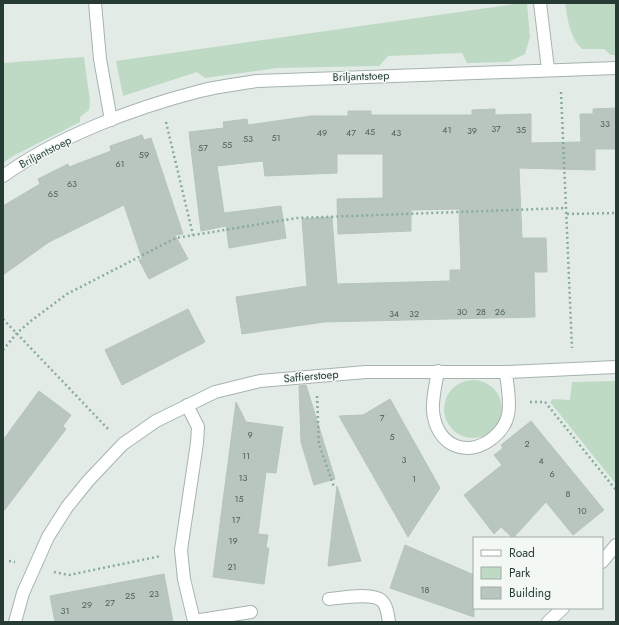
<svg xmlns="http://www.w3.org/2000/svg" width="619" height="625" viewBox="0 0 619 625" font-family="Jost,sans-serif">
<rect width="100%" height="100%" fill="#e3ebe7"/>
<path fill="#bedac4" d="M 522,3 L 527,3 L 530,37 L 525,54 L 508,62 L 467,63 L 462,53 L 388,56 L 379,66 L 277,68 L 205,78 L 197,72 L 123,96 L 116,61 Z
M 565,3 L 616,3 L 616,55 L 611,55 L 604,49 L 582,49 C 569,36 568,20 565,3 Z
M 84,57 L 90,101 L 89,110 L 80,117 L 80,122 L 13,156 L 3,163 L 3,63 Z
M444 409a29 29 0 1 1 58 0a29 29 0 1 1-58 0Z
M 616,381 L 616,484 L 550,402 L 553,399 L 570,400 L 572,382 Z"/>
<path fill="#b9c6c0" stroke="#b6c4be" d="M 616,108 L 616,149 L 595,149 L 595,170 L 519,168 L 522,238 L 546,238 L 547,272 L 534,272 L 535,317 L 324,322 L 242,334 L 236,297 L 307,286 L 302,219 L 332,217 L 337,284 L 450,281 L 450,270 L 461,270 L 459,209 L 411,210 L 411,231 L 338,234 L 337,199 L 383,198 L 383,154 L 337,154 L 337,173 L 265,176 L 263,161 L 217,166 L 224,213 L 281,206 L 286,238 L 229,248 L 226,226 L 201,231 L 189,132 L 224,128 L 223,122 L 247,119 L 248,125 L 311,116 L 348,116 L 348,111 L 371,111 L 371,115 L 472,115 L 472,110 L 495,109 L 495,115 L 531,114 L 531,143 L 581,142 L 580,114 L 593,114 L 593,109 Z
M 142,135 L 144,140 L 151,138 L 183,234 L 175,235 L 188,259 L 149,279 L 139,260 L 142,258 L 124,205 L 49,242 L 3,275 L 3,206 L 40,184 L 38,179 L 68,164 L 69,167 L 111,151 L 110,146 Z
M 188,309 L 205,342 L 122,385 L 105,350 Z
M 306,385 L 335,479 L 314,485 L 301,442 L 299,386 Z
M 39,391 L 71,415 L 63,426 L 66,429 L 3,512 L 3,440 Z
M 390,399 L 440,488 L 408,537 L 339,416 L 363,415 Z
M 236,402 L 246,422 L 283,427 L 276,473 L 266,472 L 258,534 L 268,535 L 266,548 L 269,548 L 264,584 L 213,577 Z
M 531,421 L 604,510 L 573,535 L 546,502 L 513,538 L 501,527 L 494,534 L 464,495 L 502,465 L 494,455 L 503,448 L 501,445 Z
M 337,486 L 361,561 L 328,566 Z
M 405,545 L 474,575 L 474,617 L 390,588 Z
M 164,574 L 173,622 L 55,622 L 50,596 Z"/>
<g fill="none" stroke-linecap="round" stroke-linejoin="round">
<defs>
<path id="service" d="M 329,599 C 341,598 373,592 382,601 C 387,606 388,615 389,622"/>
<path id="minor" d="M 95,3 L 100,59 L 111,120
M 540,3 L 548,69
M 3,176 C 59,136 134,108 200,91 C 219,86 239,84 257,81 L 616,68
M 438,371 C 436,383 432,399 433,411 C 436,445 467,460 494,437 C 501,431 506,424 508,415 C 511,401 507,385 506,372
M 187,405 L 198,427 L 197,443 L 181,550 L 184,579 L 194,621 L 251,612
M 602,562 L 616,545
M 15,622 L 23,593 L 48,537 L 67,507 L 88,481 L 123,444 L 156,421 L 215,392 L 260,381 L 366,372 L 506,372 L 616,367
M 548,622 L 563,608"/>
</defs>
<use href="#service" stroke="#a6b3ae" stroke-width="14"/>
<use href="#minor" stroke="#a6b3ae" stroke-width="14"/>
<path stroke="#87ac9e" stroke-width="2.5" stroke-dasharray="2 3" stroke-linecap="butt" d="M 561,92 L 572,348
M 166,122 L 193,235
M 567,214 L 616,213
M 3,319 L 109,430
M 3,350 L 17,333 L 32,320 L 67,294 L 176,238 L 297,218 L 566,208
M 317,396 L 319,444 L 334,487
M 530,402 L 545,402 L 616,490
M 9,561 L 15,562
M 54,572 L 69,575 L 161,556"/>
<use href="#service" stroke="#fff" stroke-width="12"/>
<use href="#minor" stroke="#fff" stroke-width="12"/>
</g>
<g text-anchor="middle" stroke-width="3" stroke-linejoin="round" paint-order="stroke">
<g font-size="9" fill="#4a5e57">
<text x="605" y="127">33</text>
<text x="496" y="132">37</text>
<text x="447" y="133">41</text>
<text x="521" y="133">35</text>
<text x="472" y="134">39</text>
<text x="370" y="135">45</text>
<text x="322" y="136">49</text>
<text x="351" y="136">47</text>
<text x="396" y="136">43</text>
<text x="276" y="141">51</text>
<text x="248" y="142">53</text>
<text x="227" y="148">55</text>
<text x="203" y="151">57</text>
<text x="144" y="158">59</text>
<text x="120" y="167">61</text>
<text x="72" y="187">63</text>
<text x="53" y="197">65</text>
<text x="462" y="315">30</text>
<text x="481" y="315">28</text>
<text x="500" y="315">26</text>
<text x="394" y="317">34</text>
<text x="414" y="317">32</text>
<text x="382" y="421">7</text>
<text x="250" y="438">9</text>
<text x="392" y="440">5</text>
<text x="527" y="447">2</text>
<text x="246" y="459">11</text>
<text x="404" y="463">3</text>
<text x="541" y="464">4</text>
<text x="552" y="477">6</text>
<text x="243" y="481">13</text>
<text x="414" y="482">1</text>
<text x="568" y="497">8</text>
<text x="239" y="502">15</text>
<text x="582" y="514">10</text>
<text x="236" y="523">17</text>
<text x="233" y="544">19</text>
<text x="232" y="570">21</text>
<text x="425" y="593">18</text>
<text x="154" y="597">23</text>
<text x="130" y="599">25</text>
<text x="110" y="606">27</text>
<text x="87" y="608">29</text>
<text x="65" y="614">31</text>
</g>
<g font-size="11" fill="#253b34" stroke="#f3f8f5">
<text transform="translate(361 76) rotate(-2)" y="4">Briljantstoep</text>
<text transform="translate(45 152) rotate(-27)" y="4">Briljantstoep</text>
<text transform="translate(311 376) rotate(-5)" y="4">Saffierstoep</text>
</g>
</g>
<rect width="619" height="625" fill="none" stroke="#253b34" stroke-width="8"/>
<rect x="473" y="537" width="130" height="72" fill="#f3f8f5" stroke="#a1aca8"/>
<rect x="481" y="550" width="20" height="6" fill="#ffffff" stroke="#a1aca8"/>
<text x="509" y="557" font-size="12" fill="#253b34">Road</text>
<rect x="481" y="567" width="20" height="12" fill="#bedac4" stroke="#a1aca8"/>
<text x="509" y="577" font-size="12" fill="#253b34">Park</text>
<rect x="481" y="587" width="20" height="12" fill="#b9c6c0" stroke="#a1aca8"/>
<text x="509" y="597" font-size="12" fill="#253b34">Building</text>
</svg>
